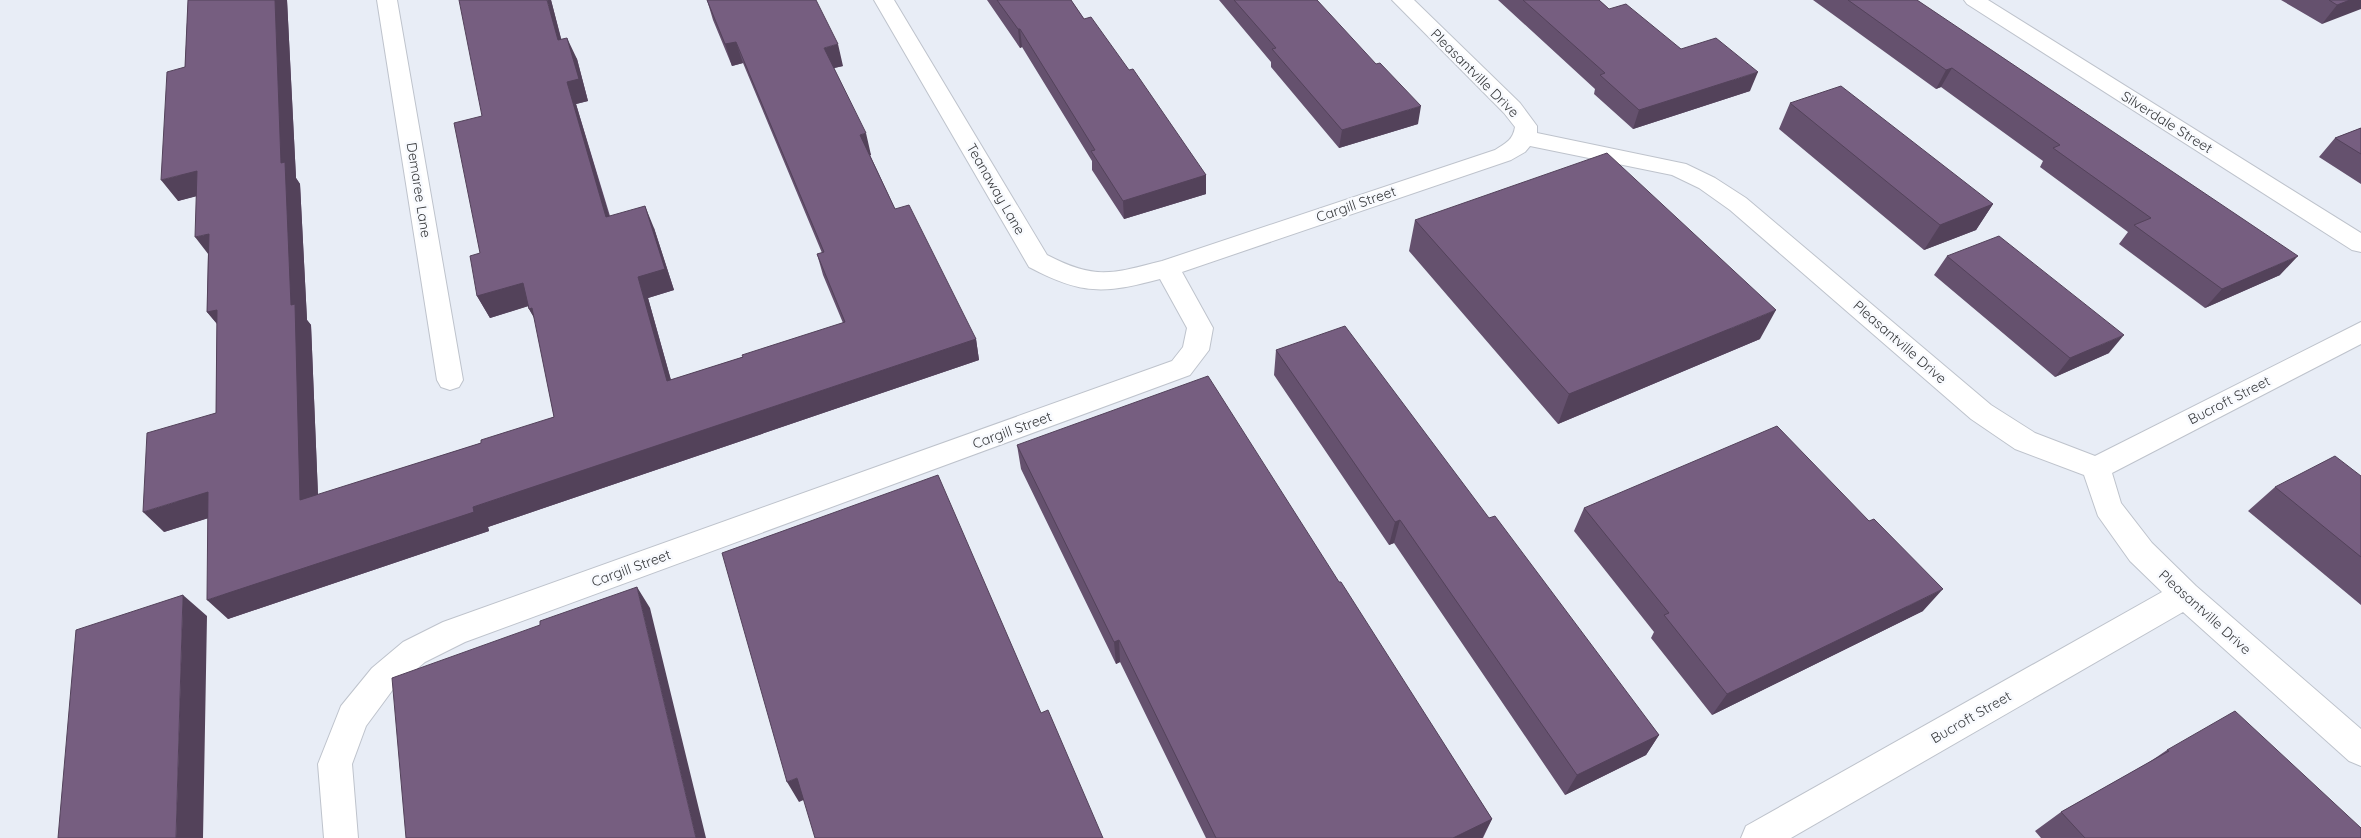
<svg xmlns="http://www.w3.org/2000/svg" width="2361" height="838" viewBox="0 0 2361 838" font-family="Quicksand,sans-serif">
<rect width="100%" height="100%" fill="#e8edf6"/>
<g fill="none" stroke-linecap="round" stroke-linejoin="round">
<defs>
<path id="minor" d="M 377,0 L 397,0 L 463,380 L 459,387 L 450,390 L 441,387 L 437,380 Z
M 874,0 L 894,0 L 1047,255 C 1095,280 1111,274 1162,261 L 1495,150 C 1506,143 1513,140 1515,127 L 1504,113 L 1392,0 L 1414,0 L 1520,103 L 1537,126 L 1537,133 L 1686,164 L 1715,178 L 1746,198 L 1991,405 L 2035,433 L 2095,456 L 2361,322 L 2361,344 L 2112,473 L 2121,503 L 2152,543 L 2196,586 L 2361,729 L 2361,766 L 2349,761 L 2183,612 L 1791,838 L 1741,838 L 1746,826 L 2162,592 L 2130,561 L 2098,516 L 2084,475 L 2015,449 L 1971,419 L 1730,210 L 1699,188 L 1672,175 L 1530,146 L 1525,152 L 1511,160 L 1182,272 L 1213,328 L 1209,350 L 1190,375 L 465,642 L 425,662 L 394,688 L 366,726 L 352,764 L 358,838 L 324,838 L 318,764 L 341,706 L 372,668 L 403,642 L 443,622 L 1172,361 L 1183,347 L 1187,328 L 1160,279 C 1104,294 1082,295 1029,267 Z
M 1964,0 L 1988,0 L 2361,233 L 2361,252 L 2352,250 L 1967,4 Z"/>
</defs>
<use href="#minor" stroke="#bec3cc" stroke-width="2"/>
<use href="#minor" fill="#fff" fill-rule="evenodd"/>
</g>
<path fill="#65516e" d="M 188,0 L 287,0 L 296,178 L 300,184 L 307,320 L 311,325 L 318,495 L 481,443 L 554,417 L 535,319 L 529,309 L 528,306 L 490,318 L 477,296 L 480,253 L 551,0 L 561,39 L 577,59 L 588,101 L 576,104 L 610,216 L 654,228 L 674,290 L 648,298 L 671,380 L 743,357 L 843,323 L 823,275 L 817,254 L 822,253 L 743,63 L 732,66 L 713,20 L 707,0 L 843,66 L 834,68 L 871,155 L 870,155 L 895,209 L 976,339 L 979,360 L 488,527 L 489,531 L 228,619 L 208,518 L 164,532 L 216,413 L 217,324 L 207,312 L 208,254 L 196,196 L 178,201 L 185,67 Z
M 987,0 L 1071,0 L 1084,19 L 1206,175 L 1206,194 L 1124,219 L 1092,170 L 1092,161 L 1022,47 L 1020,48 Z
M 1219,0 L 1317,0 L 1418,124 L 1339,148 L 1271,67 L 1271,62 Z
M 1498,0 L 1599,0 L 1609,9 L 1681,49 L 1750,91 L 1633,129 L 1594,94 L 1595,89 Z
M 1813,0 L 1917,0 L 2280,275 L 2205,308 L 2119,244 L 2128,232 L 2040,167 L 2043,161 L 1941,87 L 1936,89 Z
M 2281,0 L 2361,0 L 2322,24 Z
M 1790,103 L 1993,204 L 1976,230 L 1924,250 L 1779,129 Z
M 2361,128 L 2361,184 L 2319,157 L 2335,138 Z
M 1415,220 L 1760,339 L 1558,424 L 1409,251 Z
M 1947,256 L 2109,353 L 2055,377 L 1934,275 Z
M 1276,350 L 1489,518 L 1659,735 L 1646,755 L 1565,795 L 1394,543 L 1389,545 L 1274,375 Z
M 1017,445 L 1339,582 L 1492,819 L 1483,838 L 1206,838 L 1120,662 L 1116,664 L 1021,469 Z
M 2361,476 L 2361,605 L 2248,511 L 2275,487 Z
M 1584,508 L 1923,611 L 1712,715 L 1651,638 L 1654,632 L 1574,531 Z
M 2167,750 L 2361,838 L 2041,838 L 2035,831 L 2061,812 L 2148,763 Z"/>
<path fill="#53425a" d="M 275,0 L 287,0 L 296,178 L 300,184 L 307,320 L 311,325 L 319,520 L 300,500 L 291,305 L 281,163 Z
M 547,0 L 551,0 L 567,61 L 558,40 Z
M 2350,0 L 2361,0 L 2361,9 L 2322,24 L 2337,5 Z
M 1018,29 L 1020,29 L 1022,47 L 1020,48 Z
M 567,38 L 577,59 L 588,101 L 576,104 L 616,239 L 606,217 L 567,82 Z
M 736,42 L 743,63 L 732,66 L 725,44 Z
M 838,44 L 843,66 L 830,69 L 824,48 Z
M 1952,68 L 1941,87 L 1936,89 L 1946,70 Z
M 1758,72 L 1750,91 L 1633,129 L 1639,110 Z
M 1421,106 L 1418,124 L 1339,148 L 1342,130 Z
M 866,133 L 871,155 L 865,157 L 860,135 Z
M 197,171 L 213,192 L 178,201 L 161,180 Z
M 1206,175 L 1206,194 L 1124,219 L 1123,201 Z
M 1993,204 L 1976,230 L 1924,250 L 1940,225 Z
M 645,206 L 654,228 L 674,290 L 648,298 L 677,402 L 667,381 L 638,277 Z
M 209,234 L 212,259 L 195,237 Z
M 2298,256 L 2280,275 L 2205,308 L 2222,289 Z
M 523,283 L 535,304 L 490,318 L 477,296 Z
M 532,308 L 541,330 L 529,309 Z
M 217,310 L 225,333 L 207,312 Z
M 1776,310 L 1760,339 L 1558,424 L 1569,394 Z
M 2124,335 L 2109,353 L 2055,377 L 2070,358 Z
M 976,339 L 979,360 L 488,527 L 489,531 L 228,619 L 207,600 L 473,507 Z
M 208,492 L 228,512 L 164,532 L 143,512 Z
M 1400,520 L 1394,543 L 1389,545 L 1395,522 Z
M 637,587 L 650,608 L 706,838 L 696,838 Z
M 1943,589 L 1923,611 L 1712,715 L 1727,694 Z
M 183,595 L 207,616 L 203,838 L 176,838 Z
M 1119,640 L 1120,662 L 1116,664 L 1114,642 Z
M 1659,735 L 1646,755 L 1565,795 L 1577,775 Z
M 797,778 L 808,798 L 799,802 L 787,782 Z
M 1492,819 L 1482,838 L 1453,838 Z"/>
<path fill="#765e80" stroke="#53425a" d="M 188,0 L 275,0 L 281,163 L 285,162 L 291,305 L 295,304 L 300,500 L 481,443 L 481,440 L 554,417 L 532,308 L 529,309 L 523,283 L 477,296 L 470,256 L 480,253 L 454,123 L 482,116 L 459,0 L 547,0 L 558,40 L 567,38 L 579,79 L 567,82 L 606,217 L 645,206 L 665,269 L 638,277 L 667,381 L 743,357 L 742,355 L 845,322 L 817,254 L 824,252 L 736,42 L 725,44 L 707,0 L 816,0 L 838,44 L 824,48 L 866,133 L 860,135 L 895,209 L 909,205 L 976,339 L 473,507 L 474,512 L 207,600 L 208,492 L 143,512 L 147,433 L 216,413 L 217,310 L 207,312 L 209,234 L 195,237 L 197,171 L 161,180 L 167,72 L 185,67 Z
M 997,0 L 1071,0 L 1084,19 L 1091,17 L 1129,70 L 1133,69 L 1206,175 L 1123,201 L 1091,151 L 1095,150 L 1020,29 L 1018,29 Z
M 1234,0 L 1317,0 L 1376,64 L 1380,63 L 1421,106 L 1342,130 L 1272,49 L 1276,48 Z
M 1523,0 L 1599,0 L 1609,9 L 1626,4 L 1681,49 L 1716,38 L 1758,72 L 1639,110 L 1600,75 L 1605,73 Z
M 1848,0 L 1917,0 L 2298,256 L 2222,289 L 2134,225 L 2151,218 L 2053,148 L 2060,145 L 1952,68 L 1946,70 Z
M 2329,0 L 2350,0 L 2337,5 Z
M 1841,86 L 1993,204 L 1940,225 L 1790,103 Z
M 2361,128 L 2361,154 L 2335,138 Z
M 1607,153 L 1776,310 L 1569,394 L 1415,220 Z
M 1999,236 L 2124,335 L 2070,358 L 1947,256 Z
M 1345,326 L 1489,518 L 1495,516 L 1659,735 L 1577,775 L 1400,520 L 1395,522 L 1276,350 Z
M 1208,376 L 1339,582 L 1341,582 L 1492,819 L 1453,838 L 1216,838 L 1119,640 L 1114,642 L 1017,445 Z
M 1777,426 L 1869,521 L 1874,519 L 1943,589 L 1727,694 L 1664,615 L 1669,613 L 1584,508 Z
M 2335,456 L 2361,476 L 2361,557 L 2275,487 Z
M 938,475 L 1041,713 L 1048,710 L 1103,838 L 815,838 L 797,778 L 787,782 L 722,553 Z
M 637,587 L 696,838 L 406,838 L 392,678 L 540,625 L 540,621 Z
M 183,595 L 176,838 L 58,838 L 76,630 Z
M 2235,711 L 2361,828 L 2361,838 L 2085,838 L 2061,812 L 2169,751 L 2167,750 Z"/>
<g text-anchor="middle" stroke-width="5" stroke-linejoin="round" paint-order="stroke">
<g font-size="14" fill="#383a3d" stroke="#f8fafe">
<text transform="translate(1475 73) rotate(45)" y="5">Pleasantville Drive</text>
<text transform="translate(2167 122) rotate(32)" y="5">Silverdale Street</text>
<text transform="translate(996 189) rotate(60)" y="5">Teanaway Lane</text>
<text transform="translate(419 190) rotate(81)" y="5">Demaree Lane</text>
<text transform="translate(1356 204) rotate(-19)" y="5">Cargill Street</text>
<text transform="translate(1900 342) rotate(41)" y="5">Pleasantville Drive</text>
<text transform="translate(2229 400) rotate(-27)" y="5">Bucroft Street</text>
<text transform="translate(1012 430) rotate(-20)" y="5">Cargill Street</text>
<text transform="translate(631 568) rotate(-20)" y="5">Cargill Street</text>
<text transform="translate(2205 612) rotate(42)" y="5">Pleasantville Drive</text>
<text transform="translate(1971 717) rotate(-30)" y="5">Bucroft Street</text>
</g>
</g>
</svg>
